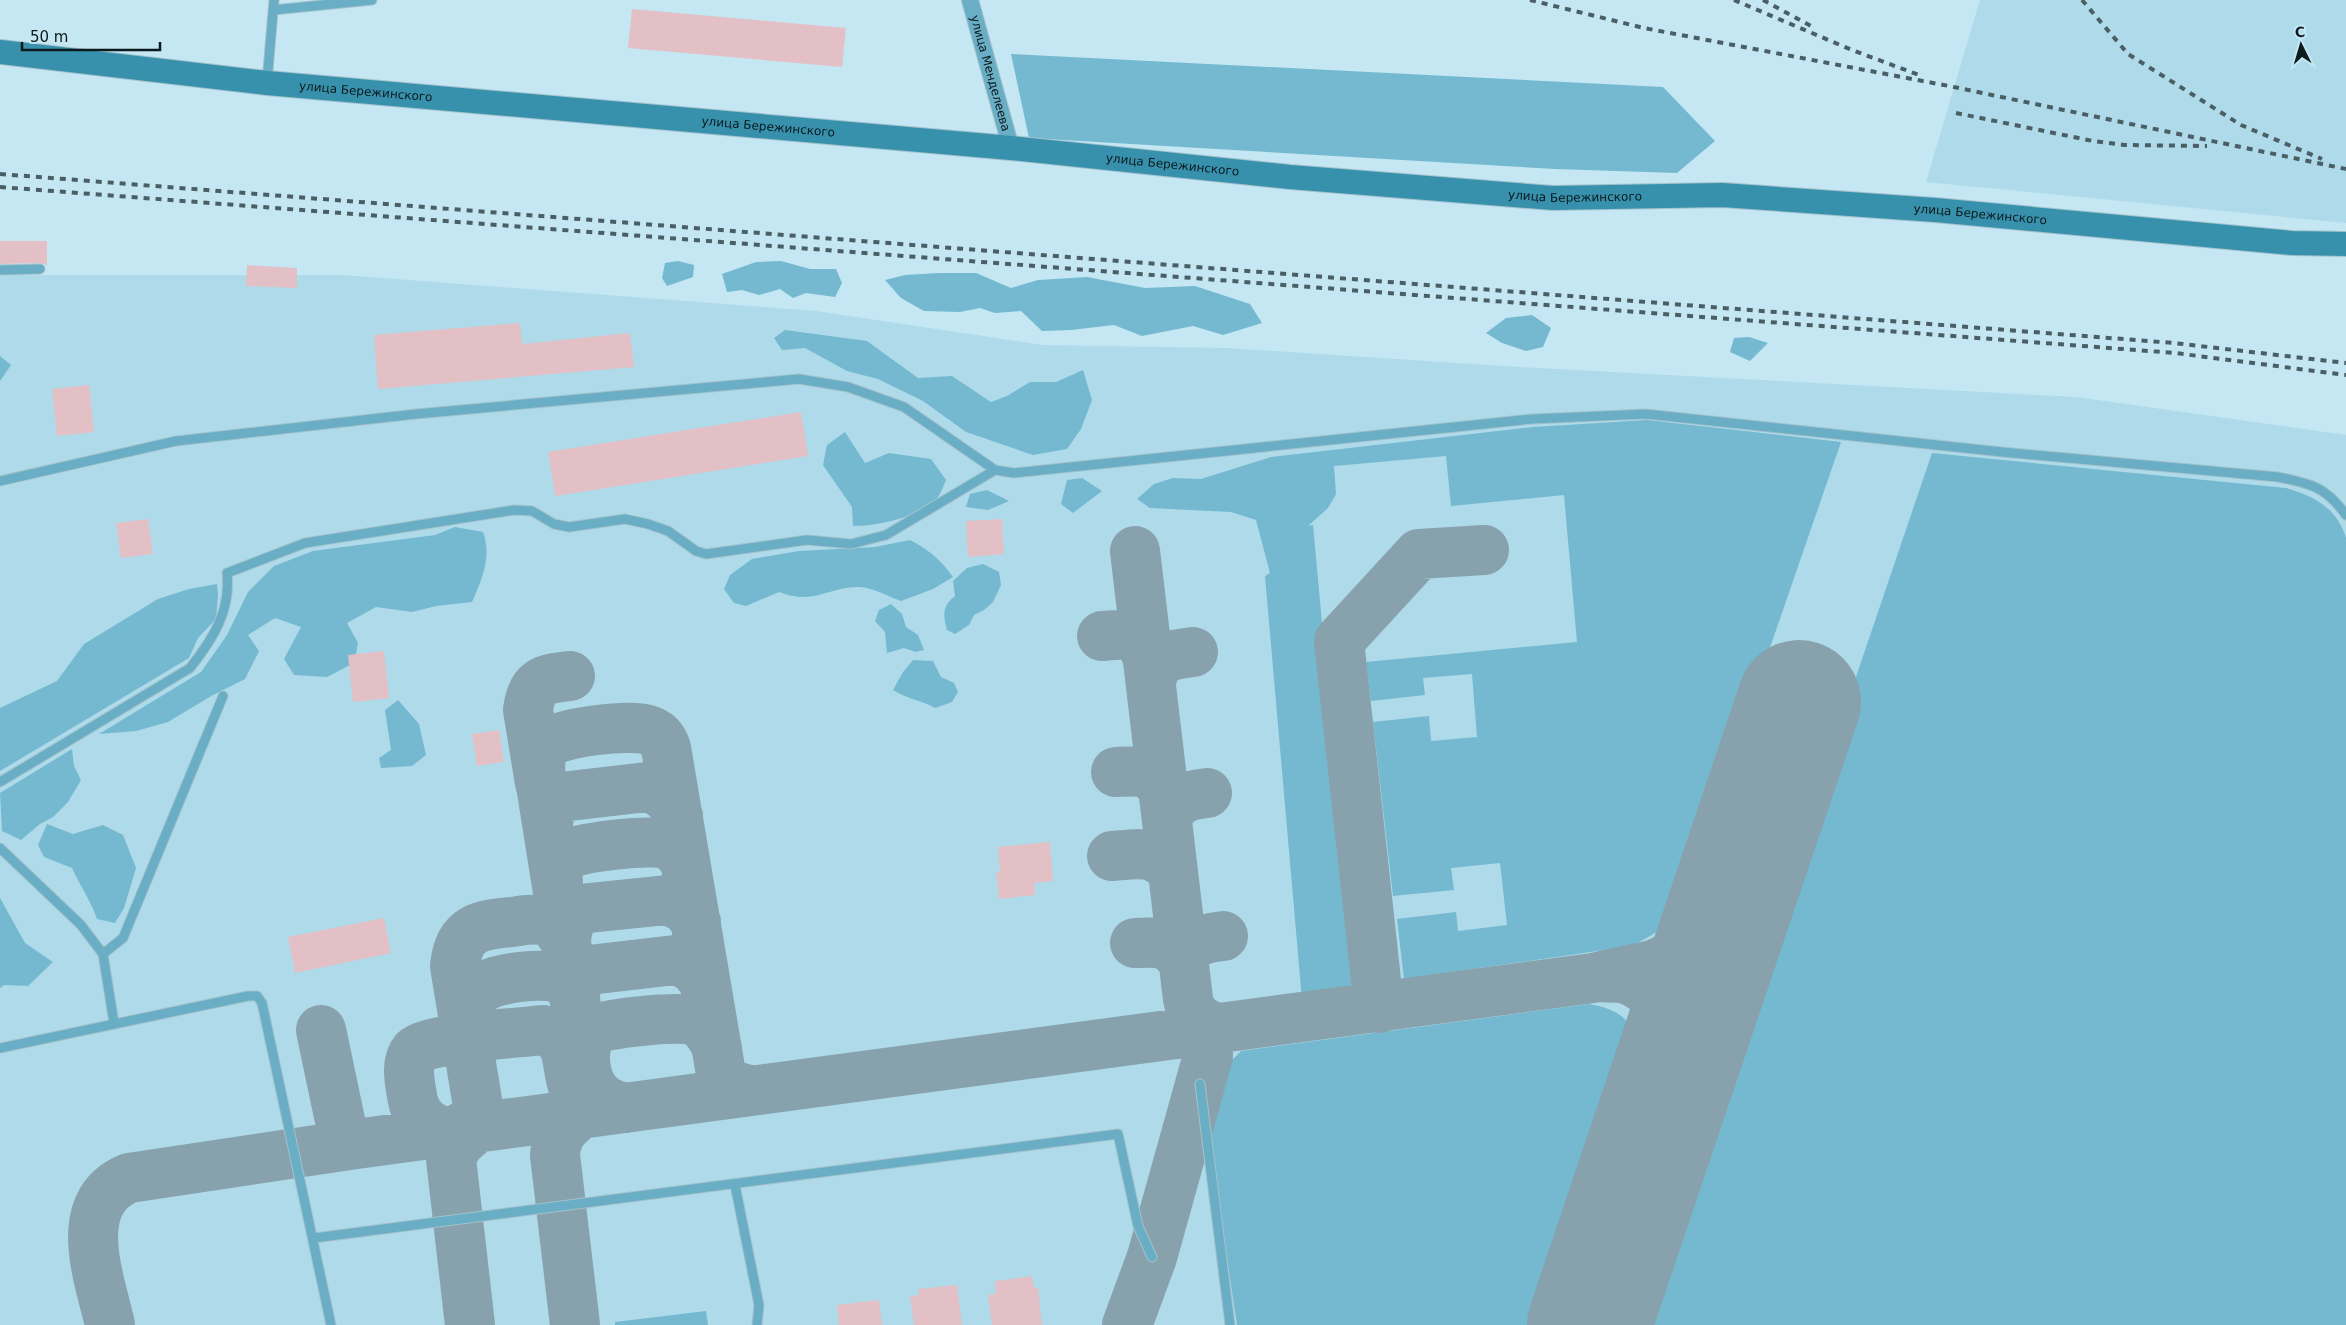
<svg xmlns="http://www.w3.org/2000/svg" width="2346" height="1325" viewBox="0 0 2346 1325" font-family="'DejaVu Sans',sans-serif">
<rect width="100%" height="100%" fill="#c4e7f3"/>
<path fill="#afdae9" d="M 1980,0 L 2346,0 L 2346,223 L 1926,182 Z
M 0,275 L 343,275 L 816,311 L 1043,345 L 1226,348 L 1518,367 L 2076,397 L 2346,435 L 2346,1325 L 0,1325 Z"/>
<path fill="#74b9d0" d="M 1011,54 L 1663,87 L 1715,141 L 1677,173 L 1555,169 L 1029,138 Z
M 678,261 L 694,265 L 693,277 L 667,286 L 662,278 L 665,263 Z
M 781,261 L 810,269 L 836,269 L 842,283 L 835,297 L 806,293 L 793,298 L 780,289 L 759,295 L 742,290 L 727,292 L 722,274 L 756,262 Z
M 939,273 L 976,273 L 1011,288 L 1038,280 L 1087,277 L 1145,288 L 1195,286 L 1250,304 L 1262,323 L 1223,335 L 1193,326 L 1142,336 L 1114,325 L 1071,330 L 1042,331 L 1021,311 L 995,313 L 980,308 L 960,312 L 924,311 L 901,298 L 885,280 L 905,275 Z
M 1532,315 L 1551,328 L 1543,347 L 1526,351 L 1502,343 L 1486,333 L 1506,318 Z
M 785,330 L 867,341 L 918,378 L 952,376 L 991,402 L 1007,396 L 1030,382 L 1056,382 L 1083,370 L 1092,400 L 1081,429 L 1067,449 L 1033,455 L 966,432 L 923,401 L 878,379 L 847,371 L 805,348 L 782,350 L 774,338 Z
M 1749,337 L 1768,343 L 1750,361 L 1730,352 L 1734,338 Z
M 0,356 L 11,365 L 0,381 Z
M 1647,420 L 1841,442 L 1679,911 C 1667,928 1650,936 1632,946 L 1404,979 L 1397,919 L 1456,912 L 1458,931 L 1507,925 L 1500,863 L 1451,868 L 1454,890 L 1393,896 L 1373,722 L 1429,716 L 1431,741 L 1477,737 L 1472,674 L 1423,678 L 1425,695 L 1371,701 L 1366,662 L 1577,642 L 1564,495 L 1451,506 L 1446,456 L 1334,466 L 1336,494 L 1328,508 L 1308,526 L 1313,525 L 1356,991 L 1302,1000 L 1265,576 L 1270,573 L 1256,520 L 1231,512 L 1150,508 L 1137,499 L 1154,484 L 1173,478 L 1201,479 L 1271,457 L 1533,427 Z
M 845,432 L 865,463 L 889,453 L 931,459 L 946,480 C 943,487 940,496 935,501 C 916,518 877,526 853,526 L 852,507 L 823,465 L 827,445 Z
M 1932,453 L 2286,488 C 2314,496 2337,508 2346,538 L 2346,1325 L 1636,1325 Z
M 1082,478 L 1102,491 L 1073,513 L 1061,504 L 1067,480 Z
M 987,490 L 1009,501 L 988,510 L 966,507 L 970,494 Z
M 455,527 L 483,532 C 492,557 482,579 472,602 L 436,606 L 412,612 L 376,607 L 347,623 L 358,643 L 354,663 L 327,677 L 294,675 L 284,659 L 301,627 L 275,618 L 248,635 L 259,651 L 245,679 L 213,695 L 168,722 L 136,731 L 99,734 L 201,672 L 227,635 L 248,592 L 274,566 L 313,551 L 435,535 Z
M 910,540 C 928,549 941,560 953,577 L 933,589 L 901,601 C 889,597 872,587 860,587 C 828,586 816,606 779,592 L 746,606 L 734,603 L 724,589 L 730,575 L 752,559 L 799,551 L 875,547 Z
M 983,564 L 999,572 L 1001,585 L 993,602 L 984,610 L 974,615 L 969,625 L 955,634 L 947,630 C 943,615 942,606 955,596 L 953,581 L 967,568 Z
M 217,584 L 218,595 L 216,619 L 198,638 L 189,658 L 0,771 L 0,708 L 57,681 L 84,644 L 158,599 L 189,589 Z
M 891,604 L 902,614 L 906,627 L 918,635 L 924,650 L 916,652 L 904,648 L 887,653 L 885,632 L 875,621 L 879,610 Z
M 913,660 L 933,661 L 941,677 L 954,683 L 958,692 L 952,702 L 935,708 C 921,700 907,699 893,690 L 903,672 Z
M 398,700 L 419,724 L 426,755 L 412,766 L 381,768 L 379,758 L 391,750 L 385,710 Z
M 72,749 L 74,766 L 81,780 L 68,802 L 53,817 L 40,824 L 21,840 L 2,831 L 0,793 Z
M 47,824 L 73,834 L 103,825 L 123,835 L 136,868 L 124,908 L 115,923 L 97,919 C 91,901 80,886 72,868 L 44,857 L 38,845 Z
M 0,898 L 25,943 L 53,962 L 28,986 L 4,985 L 0,988 Z
M 1589,1004 C 1613,1008 1636,1018 1634,1046 L 1539,1325 L 1237,1325 L 1205,1114 L 1219,1073 L 1241,1051 Z
M 706,1311 L 708,1325 L 615,1325 L 615,1322 Z"/>
<g fill="none" stroke-linecap="round" stroke-linejoin="round">
<path stroke="#87a2ac" stroke-width="50" d="M 1135,551 L 1188,999 C 1191,1017 1202,1022 1217,1029
M 1102,636 C 1129,634 1140,632 1148,660
M 1151,683 C 1155,657 1169,655 1193,652
M 1116,772 C 1140,771 1152,769 1164,792
M 540,783 L 528,710 C 532,680 544,679 570,676
M 1167,820 C 1173,799 1188,795 1207,793
M 548,823 L 551,807 L 561,797 L 647,787 C 663,791 672,800 678,816
M 1112,856 C 1139,854 1154,849 1173,872
M 558,884 C 557,874 558,862 566,855 C 577,847 654,839 666,844 C 676,848 684,858 686,867
M 566,942 C 567,925 571,913 589,908 L 667,900 L 685,908 L 696,922
M 1135,943 C 1158,942 1169,941 1183,961
M 1183,961 C 1188,941 1205,938 1223,936
M 1598,977 C 1607,978 1618,977 1626,979 C 1652,988 1672,1014 1676,1041 C 1677,1049 1676,1059 1676,1068
M 575,1001 C 575,987 577,977 589,970 L 675,960 C 692,964 701,974 707,991
M 1379,1008 L 1339,641 L 1419,554 L 1484,550
M 464,1022 C 467,1009 471,997 482,988 C 494,978 551,970 564,981 C 571,986 573,993 575,1001
M 321,1030 L 342,1130 L 346,1136 L 356,1144
M 585,1060 C 585,1046 587,1036 599,1028 C 615,1023 682,1015 696,1021 C 707,1027 712,1037 717,1048
M 626,1108 C 604,1104 590,1092 586,1069 L 541,785 C 541,773 537,754 547,744 C 559,732 631,724 648,730 C 658,733 662,738 666,748 L 721,1074 L 728,1084 L 752,1091
M 456,1131 L 472,1120 L 478,1106 L 455,966 C 459,927 480,925 512,922 C 527,920 540,917 554,924 L 566,942
M 446,1132 C 427,1127 415,1116 412,1096 C 410,1082 405,1063 415,1051 C 427,1038 521,1033 543,1030 C 574,1041 564,1065 574,1089
M 110,1325 C 100,1279 69,1203 129,1178 L 356,1144 L 1593,978 L 1653,965 L 1682,952 L 1726,921
M 470,1325 L 451,1159 L 458,1144 L 476,1128
M 575,1325 L 555,1155 C 556,1135 566,1124 582,1114
M 1127,1325 L 1152,1257 L 1208,1056 L 1208,1031"/>
<path stroke="#87a2ac" stroke-width="124" d="M 1589,1325 L 1799,702"/>
</g>
<path fill="#e3c0c6" d="M 632,9 L 846,28 L 842,67 L 628,48 Z
M 0,241 L 47,241 L 47,265 L 40,263 L 0,264 Z
M 247,265 L 297,268 L 297,288 L 246,286 Z
M 520,323 L 522,344 L 630,333 L 634,367 L 378,389 L 374,335 Z
M 89,385 L 94,432 L 57,436 L 52,389 Z
M 801,412 L 808,456 L 555,496 L 548,452 Z
M 148,519 L 153,554 L 121,558 L 116,523 Z
M 1002,519 L 1004,554 L 968,557 L 966,521 Z
M 384,651 L 389,698 L 353,702 L 348,655 Z
M 499,730 L 504,762 L 477,766 L 472,734 Z
M 1050,842 L 1053,881 L 1034,883 L 1035,895 L 999,899 L 996,873 L 1000,872 L 998,847 Z
M 384,918 L 391,953 L 295,973 L 288,937 Z
M 1032,1276 L 1034,1288 L 1038,1288 L 1042,1325 L 992,1325 L 988,1295 L 996,1294 L 995,1281 Z
M 957,1285 L 962,1325 L 914,1325 L 910,1296 L 919,1295 L 918,1289 Z
M 879,1300 L 882,1325 L 839,1325 L 837,1305 Z"/>
<g fill="none" stroke-linecap="round" stroke-linejoin="round">
<defs>
<path id="lane" d="M 273,10 L 372,0
M 267,82 L 274,0
M 0,270 L 40,269
M 0,481 L 176,441 L 416,414 L 799,379 L 848,387 L 904,407 L 995,470
M 0,782 L 190,668 C 213,639 231,611 227,573 L 305,543 L 514,510 L 532,511 L 554,524 L 569,527 L 625,519 L 648,524 L 668,531 L 696,551 L 706,554 L 807,540 L 851,544 L 886,535 L 995,470 L 1014,473 L 1532,419 L 1646,414 L 2002,452 L 2278,477 C 2311,484 2325,486 2346,515
M 0,848 L 81,925 L 103,954 L 114,1023
M 103,954 L 123,938 L 223,696
M 0,1048 L 248,996 L 257,996 L 262,1003 L 331,1325
M 1200,1084 L 1230,1325
M 735,1185 L 759,1305 L 757,1325
M 314,1238 L 1118,1134 L 1138,1226 L 1152,1257"/>
<g id="street">
<path id="s1" d="M 970,0 L 1011,148"/>
</g>
<g id="secondary">
<path id="s2" d="M 0,52 L 267,83 L 1011,148 L 1290,177 L 1553,198 L 1722,195 L 1935,210 L 2292,243 L 2346,244"/>
</g>
</defs>
<use href="#lane" stroke="#a3c2cc" stroke-width="11"/>
<use href="#street" stroke="#a3c2cc" stroke-width="18"/>
<use href="#secondary" stroke="#a3c2cc" stroke-width="26"/>
<use href="#lane" stroke="#69aec4" stroke-width="9"/>
<use href="#street" stroke="#69aec4" stroke-width="16"/>
<use href="#secondary" stroke="#3791ac" stroke-width="24"/>
<path stroke="#4a5e65" stroke-width="4" stroke-dasharray="6 6" stroke-linecap="butt" d="M 1530,0 L 1644,28 L 1949,86 L 2346,169
M 1734,0 L 1852,50 L 1919,75
M 1763,0 L 1811,26
M 2082,0 L 2128,54 L 2241,125 L 2322,159
M 1956,113 L 2093,141 L 2124,145 L 2207,146
M 0,174 L 2174,343 L 2346,363
M 0,187 L 2175,353 L 2346,375"/>
</g>
<g text-anchor="middle" stroke-width="4.5" stroke-linejoin="round" paint-order="stroke">
<g font-size="12" fill="#0c191d" stroke="#c4e7f3">
<text dy="4" stroke="none"><textPath href="#s1" startOffset="76">улица Менделеева</textPath></text>
<text dy="4" stroke="none"><textPath href="#s2" startOffset="368">улица Бережинского</textPath></text>
<text dy="4" stroke="none"><textPath href="#s2" startOffset="772">улица Бережинского</textPath></text>
<text dy="4" stroke="none"><textPath href="#s2" startOffset="1178">улица Бережинского</textPath></text>
<text dy="4" stroke="none"><textPath href="#s2" startOffset="1582">улица Бережинского</textPath></text>
<text dy="4" stroke="none"><textPath href="#s2" startOffset="1988">улица Бережинского</textPath></text>
</g>
</g>
<g transform="translate(2301 45) rotate(355)" stroke="#c4e7f3" stroke-width="4" paint-order="stroke">
<path d="M0-4L9 19L0 12L-9 19Z" fill="#0c191d"/>
<text y="-8" font-size="14" font-weight="bold" text-anchor="middle" fill="#0c191d">С</text>
</g>
<path d="M22 42v8h138v-8" fill="none" stroke="#0c191d" stroke-width="2.5"/>
<text x="30" y="42" font-size="15" fill="#0c191d" stroke="#c4e7f3" stroke-width="4" paint-order="stroke">50 m</text>
</svg>
